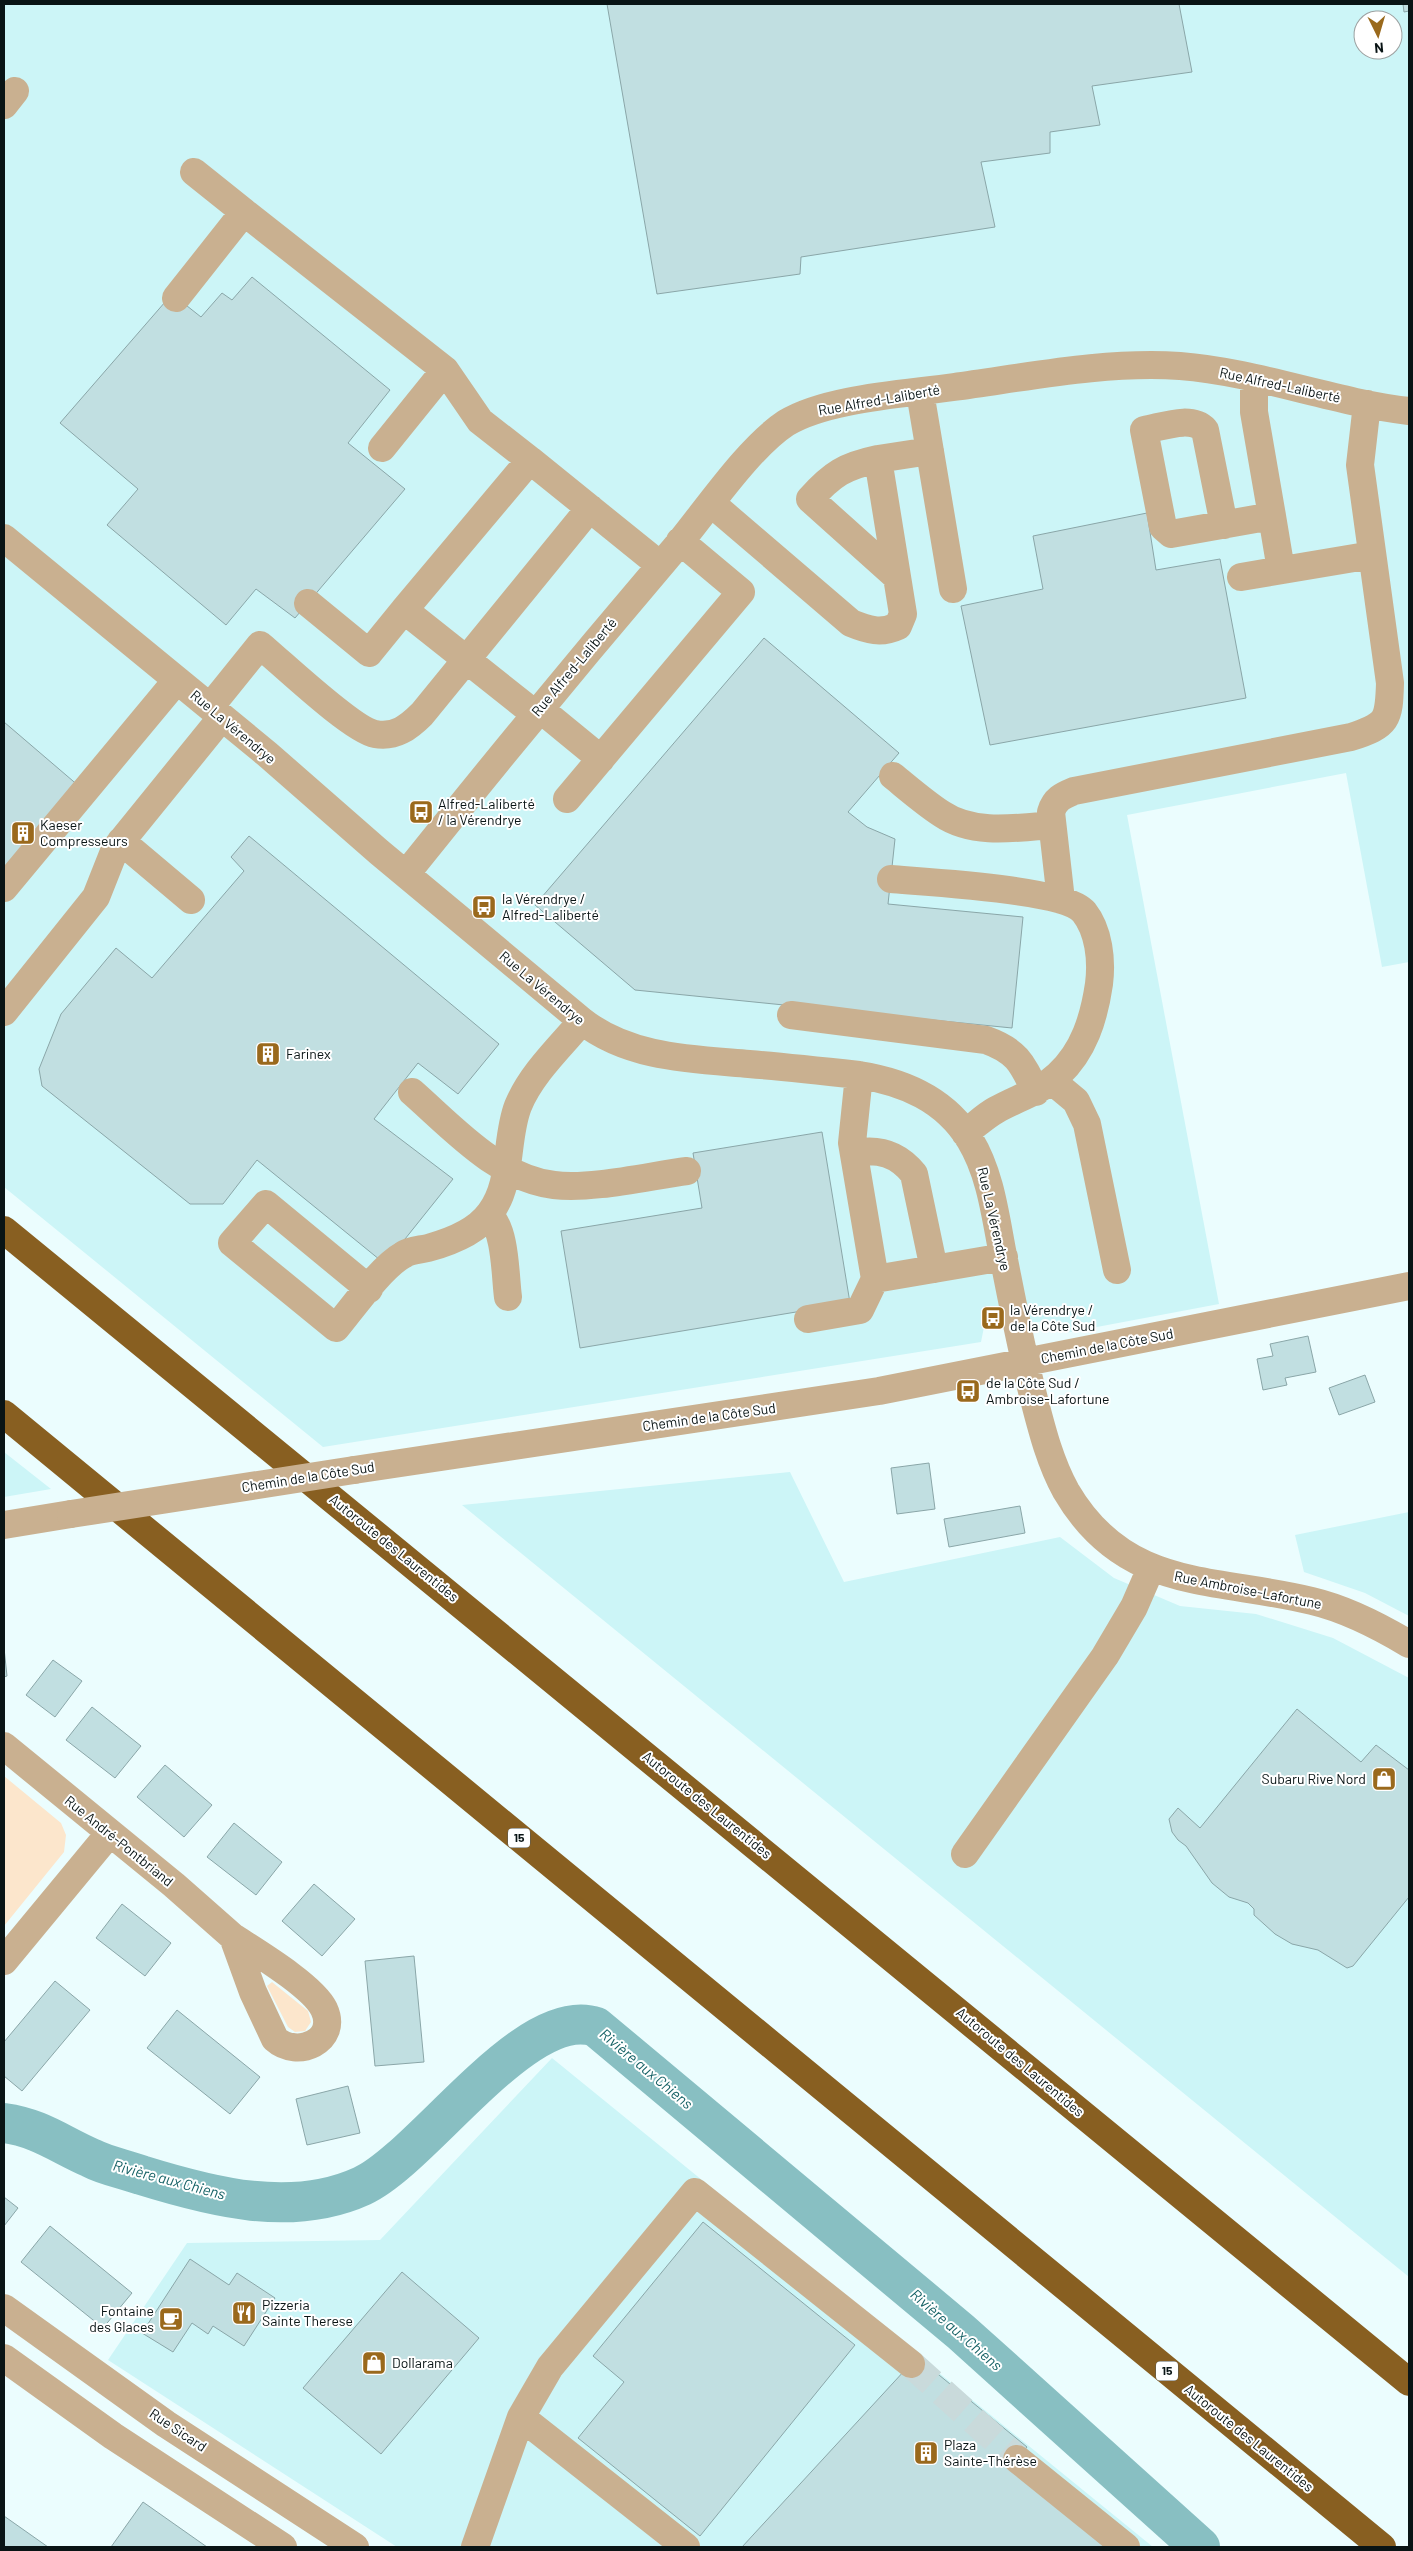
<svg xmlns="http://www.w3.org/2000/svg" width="1413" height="2551" viewBox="0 0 1413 2551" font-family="Barlow,sans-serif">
<rect width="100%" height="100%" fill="#ebfdfe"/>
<path fill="#ccf5f7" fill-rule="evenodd" d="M 4,4 L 1409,4 L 1409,962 L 1382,967 L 1346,773 L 1127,815 L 1219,1304 L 1065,1333 L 1049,1321 L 984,1327 L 981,1342 L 323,1447 L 4,1187 ZM 1363,20 L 1393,20 L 1393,50 L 1363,50 Z
M 4,1452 L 51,1489 L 4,1497 Z
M 790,1472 L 844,1582 L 1060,1537 L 1114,1578 L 1180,1606 L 1256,1614 L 1333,1638 L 1409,1678 L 1409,2277 L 462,1505 Z
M 1409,1512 L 1409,1616 L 1365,1593 L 1304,1572 L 1295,1535 Z
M 552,2058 L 1153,2547 L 397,2547 L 108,2360 L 187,2243 L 380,2240 Z"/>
<path fill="#fce6cc" d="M 4,1776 L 61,1823 L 66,1835 L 64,1852 L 4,1926 Z
M 272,1982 L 308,2011 L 311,2022 L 305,2031 L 295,2032 L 288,2027 L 267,1986 Z"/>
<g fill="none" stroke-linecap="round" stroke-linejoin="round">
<path stroke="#88bfc2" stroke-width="40" d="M 4,2123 C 40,2128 59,2144 91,2158 C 106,2166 125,2169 141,2175 C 212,2197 292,2218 362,2186 C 423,2158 526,2003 596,2027 L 961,2332 L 1200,2547"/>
</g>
<path fill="#c1dfe1" stroke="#8aa6a8" d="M 607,4 L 1179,4 L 1192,72 L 1092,86 L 1100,125 L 1050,132 L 1050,153 L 981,162 L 995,227 L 801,257 L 800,274 L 657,294 Z
M 1403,4 L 1409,4 L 1409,11 L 1404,12 Z
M 252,277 L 390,390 L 348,443 L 405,489 L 295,618 L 256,589 L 226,625 L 107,525 L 138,489 L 60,423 L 172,294 L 201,317 L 222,293 L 232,300 Z
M 1147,513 L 1156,570 L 1220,559 L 1246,698 L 990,745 L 961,606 L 1043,589 L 1033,536 Z
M 764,638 L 899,753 L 848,812 L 867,827 L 895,839 L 888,904 L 1023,917 L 1012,1028 L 635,990 L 535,905 Z
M 4,722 L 80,787 L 4,880 Z
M 249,836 L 499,1044 L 458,1094 L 418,1063 L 374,1119 L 453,1179 L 385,1264 L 257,1160 L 223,1204 L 190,1204 L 42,1086 L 39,1069 L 61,1014 L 116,948 L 152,978 L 244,871 L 231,857 Z
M 822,1132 L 850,1303 L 580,1348 L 561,1231 L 702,1208 L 693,1153 Z
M 1308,1336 L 1316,1372 L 1285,1378 L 1287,1385 L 1263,1390 L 1257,1359 L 1273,1356 L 1270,1344 Z
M 1365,1375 L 1375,1402 L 1339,1415 L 1329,1388 Z
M 929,1463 L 935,1509 L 897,1514 L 891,1468 Z
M 1020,1506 L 1025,1533 L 949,1547 L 944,1519 Z
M 4,1648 L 7,1676 L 4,1677 Z
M 53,1660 L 82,1681 L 55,1717 L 26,1695 Z
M 92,1707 L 141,1746 L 115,1778 L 66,1740 Z
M 1297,1709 L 1361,1762 L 1376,1745 L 1409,1770 L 1409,1897 L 1353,1966 L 1347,1968 L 1318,1950 L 1292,1944 L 1275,1934 L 1254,1915 L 1254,1909 L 1248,1903 L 1229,1897 L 1212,1883 L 1186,1846 L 1178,1840 L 1172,1832 L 1169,1819 L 1178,1808 L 1200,1828 Z
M 165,1765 L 212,1805 L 184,1837 L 137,1797 Z
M 234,1823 L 282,1862 L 256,1895 L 207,1857 Z
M 314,1884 L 355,1919 L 322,1956 L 282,1921 Z
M 122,1904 L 171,1943 L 145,1976 L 96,1938 Z
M 414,1956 L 424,2062 L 375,2066 L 365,1961 Z
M 55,1981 L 90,2010 L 22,2091 L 4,2076 L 4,2042 Z
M 177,2010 L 260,2077 L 230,2114 L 147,2048 Z
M 348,2086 L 360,2133 L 307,2145 L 296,2099 Z
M 4,2197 L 18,2208 L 4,2226 Z
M 703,2222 L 855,2345 L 700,2536 L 578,2438 L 624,2382 L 593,2356 Z
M 50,2226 L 132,2293 L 103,2328 L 21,2262 Z
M 190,2259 L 229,2285 L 237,2273 L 275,2298 L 244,2346 L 213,2326 L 208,2334 L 192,2323 L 173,2352 L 142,2333 Z
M 402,2272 L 479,2338 L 381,2454 L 303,2388 Z
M 917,2357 L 1027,2447 L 1010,2468 L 1105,2547 L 742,2547 Z
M 143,2502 L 207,2547 L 111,2547 Z
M 4,2516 L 48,2547 L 4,2547 Z"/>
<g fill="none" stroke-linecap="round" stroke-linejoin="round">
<path stroke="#c9dadb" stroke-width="28" stroke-dasharray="28 14" stroke-linecap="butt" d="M 911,2364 L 1017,2459"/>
<path stroke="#c9b090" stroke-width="28" d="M 4,105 L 15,91
M 194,172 L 244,212
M 176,298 L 244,212 L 445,370 L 480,421 L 530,460
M 920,392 L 953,589
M 382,448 L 445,370
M 878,459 C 845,466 832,474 810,499 L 897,577
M 711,503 L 851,623 C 868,630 881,634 898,626 L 903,614 L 878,459 L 930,451
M 1272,516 L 1281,570
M 1224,525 L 1205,430 C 1191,415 1162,427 1144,430 L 1163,527 L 1171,534 L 1272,516 L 1254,412 L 1254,379
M 4,538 L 267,754 L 379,852 L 582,1021 C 629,1058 691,1059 749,1064 C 785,1067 822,1071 859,1075 C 904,1082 945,1099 970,1140 C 990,1173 995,1213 1002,1250 C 1012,1300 1021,1349 1034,1399 C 1042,1430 1050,1462 1066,1491 C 1125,1592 1214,1577 1312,1601 C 1346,1609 1379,1626 1409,1644
M 1241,577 L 1372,555
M 308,603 L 369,653 L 404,610
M 210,707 L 260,645 C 283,664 352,730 375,734 C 395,738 409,727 422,714 L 590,508
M 540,709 L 601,759
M 535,714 L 404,610 L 530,460 L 660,565
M 893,776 C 909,789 925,803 942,814 C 973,835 1016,828 1051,825
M 567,799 L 741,592 L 680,541
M 121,841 L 191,900
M 406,874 C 494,764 584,655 676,547 C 706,511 748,448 786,423 C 827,398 906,394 954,387 C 1028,377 1105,361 1180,366 C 1257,372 1332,402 1409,411
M 891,879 C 925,882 1065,889 1084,912 C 1099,931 1102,960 1099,984 C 1094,1018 1084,1051 1058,1075 C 1040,1092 1017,1098 996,1110 C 985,1116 975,1126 965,1133
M 4,888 L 177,680
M 1061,900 L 1051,812 C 1055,799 1062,796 1074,791 L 1351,737 C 1388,725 1389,720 1390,683 L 1360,465 L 1367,404
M 4,1012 L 96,897 L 115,849 L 222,717
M 791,1015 L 986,1040 C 1017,1051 1022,1063 1036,1092
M 859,1075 L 852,1143 L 875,1279 L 1004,1257
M 1052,1081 L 1076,1101 L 1087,1124 L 1117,1270
M 412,1092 C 453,1128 497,1178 554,1185 C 590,1190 649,1176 687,1171
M 854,1153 C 879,1148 898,1154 914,1174 L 934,1269
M 489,1215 C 506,1230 505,1275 508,1297
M 369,1289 L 266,1204 L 232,1243 L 336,1328 C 352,1309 381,1267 403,1255 C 410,1250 420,1250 428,1248 C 450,1242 477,1231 490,1213 C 513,1183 505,1139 518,1106 C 531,1074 560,1047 582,1021
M 808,1319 L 860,1310 L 875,1279
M 354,1470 L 879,1391 L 1409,1286
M 4,1525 L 71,1514
M 4,1746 L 174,1885 L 233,1937
M 965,1854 L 1105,1656 L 1134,1607 L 1151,1568
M 233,1937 C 256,1952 313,1986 324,2009 C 339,2041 297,2059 275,2039 L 253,1992 Z
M 4,1961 L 109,1834
M 4,2308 L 166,2424 L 355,2547
M 4,2358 L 113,2436 L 283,2547
M 521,2417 L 686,2547
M 1017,2459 L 1126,2547
M 475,2547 L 521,2417 L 550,2367 L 695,2192 L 911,2364"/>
<path stroke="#885f21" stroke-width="28" d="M 4,1230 L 1409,2382
M 4,1414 L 1382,2547"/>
<path stroke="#c9b090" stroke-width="28" d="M 71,1514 L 354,1470"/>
</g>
<defs>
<symbol id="bus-square" viewBox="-11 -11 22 22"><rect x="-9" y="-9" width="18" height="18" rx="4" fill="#9a691c" stroke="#fff"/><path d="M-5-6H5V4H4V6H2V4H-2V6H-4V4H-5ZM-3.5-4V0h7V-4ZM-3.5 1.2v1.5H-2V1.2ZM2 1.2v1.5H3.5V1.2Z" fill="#fff"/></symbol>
<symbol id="building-square" viewBox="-11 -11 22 22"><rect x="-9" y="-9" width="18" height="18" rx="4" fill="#9a691c" stroke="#fff"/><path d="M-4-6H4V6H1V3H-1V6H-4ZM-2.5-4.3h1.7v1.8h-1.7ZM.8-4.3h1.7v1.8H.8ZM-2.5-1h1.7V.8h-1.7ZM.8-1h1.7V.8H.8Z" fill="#fff"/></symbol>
<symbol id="shop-square" viewBox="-11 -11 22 22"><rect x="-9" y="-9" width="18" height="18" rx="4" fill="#9a691c" stroke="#fff"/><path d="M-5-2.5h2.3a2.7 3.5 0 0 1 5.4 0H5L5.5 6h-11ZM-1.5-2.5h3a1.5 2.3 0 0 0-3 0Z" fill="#fff"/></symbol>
<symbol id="restaurant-square" viewBox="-11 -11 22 22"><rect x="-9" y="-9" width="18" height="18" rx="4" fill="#9a691c" stroke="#fff"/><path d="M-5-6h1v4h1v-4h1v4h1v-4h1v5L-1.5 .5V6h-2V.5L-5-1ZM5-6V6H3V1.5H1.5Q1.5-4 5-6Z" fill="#fff"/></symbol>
<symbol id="cafe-square" viewBox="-11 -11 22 22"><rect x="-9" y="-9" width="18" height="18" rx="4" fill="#9a691c" stroke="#fff"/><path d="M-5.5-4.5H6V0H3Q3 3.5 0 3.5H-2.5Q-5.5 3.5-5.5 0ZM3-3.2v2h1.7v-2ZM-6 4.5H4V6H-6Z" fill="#fff"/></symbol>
</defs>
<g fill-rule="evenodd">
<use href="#bus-square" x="407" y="798" width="28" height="28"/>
<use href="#building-square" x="9" y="819" width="28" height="28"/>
<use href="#bus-square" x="470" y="893" width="28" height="28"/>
<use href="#building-square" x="254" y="1040" width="28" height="28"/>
<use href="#bus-square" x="979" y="1304" width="28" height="28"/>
<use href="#bus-square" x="954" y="1377" width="28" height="28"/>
<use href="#shop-square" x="1370" y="1765" width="28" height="28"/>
<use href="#restaurant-square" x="230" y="2299" width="28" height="28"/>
<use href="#cafe-square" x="157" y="2305" width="28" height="28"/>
<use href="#shop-square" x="360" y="2349" width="28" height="28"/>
<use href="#building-square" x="912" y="2439" width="28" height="28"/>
</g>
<g text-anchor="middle" stroke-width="4" stroke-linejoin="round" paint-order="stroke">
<g fill="#fff" stroke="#535a5b" stroke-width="1">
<rect x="508" y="1828.5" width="22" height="19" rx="4"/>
<rect x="1156" y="2361.5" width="22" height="19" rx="4"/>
</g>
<g font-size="12" font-weight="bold" fill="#091415">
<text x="519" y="1842">15</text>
<text x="1167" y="2375">15</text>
</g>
<g font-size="14" fill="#091415" stroke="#fff">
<text transform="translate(1280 385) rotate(12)" y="5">Rue Alfred-Laliberté</text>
<text transform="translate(879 400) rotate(-10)" y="5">Rue Alfred-Laliberté</text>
<text transform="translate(574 667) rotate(-50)" y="5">Rue Alfred-Laliberté</text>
<text transform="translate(233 727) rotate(40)" y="5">Rue La Vérendrye</text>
<text transform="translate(542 988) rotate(40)" y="5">Rue La Vérendrye</text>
<text transform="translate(994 1219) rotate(77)" y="5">Rue La Vérendrye</text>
<text transform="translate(1107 1346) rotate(-11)" y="5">Chemin de la Côte Sud</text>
<text transform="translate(709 1417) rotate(-8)" y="5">Chemin de la Côte Sud</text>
<text transform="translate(308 1477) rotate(-9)" y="5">Chemin de la Côte Sud</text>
<text transform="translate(394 1548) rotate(39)" y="5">Autoroute des Laurentides</text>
<text transform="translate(1248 1590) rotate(11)" y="5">Rue Ambroise-Lafortune</text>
<text transform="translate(707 1805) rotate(39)" y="5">Autoroute des Laurentides</text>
<text transform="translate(119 1841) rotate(39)" y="5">Rue André-Pontbriand</text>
<text transform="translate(1020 2062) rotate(40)" y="5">Autoroute des Laurentides</text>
<text transform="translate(178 2430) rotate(34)" y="5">Rue Sicard</text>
<text transform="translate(1249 2438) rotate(39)" y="5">Autoroute des Laurentides</text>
</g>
<g font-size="14" fill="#091415" stroke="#fff" text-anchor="start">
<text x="438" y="809">Alfred-Laliberté<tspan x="438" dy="16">/ la Vérendrye</tspan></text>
<text x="40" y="830">Kaeser<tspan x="40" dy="16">Compresseurs</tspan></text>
<text x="502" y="904">la Vérendrye /<tspan x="502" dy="16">Alfred-Laliberté</tspan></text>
<text x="286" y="1059">Farinex</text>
<text x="1010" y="1315">la Vérendrye /<tspan x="1010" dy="16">de la Côte Sud</tspan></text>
<text x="986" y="1388">de la Côte Sud /<tspan x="986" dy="16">Ambroise-Lafortune</tspan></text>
<text x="1366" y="1784" text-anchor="end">Subaru Rive Nord</text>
<text x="262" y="2310">Pizzeria<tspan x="262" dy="16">Sainte Therese</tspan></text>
<text x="154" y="2316" text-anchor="end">Fontaine<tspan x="154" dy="16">des Glaces</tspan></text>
<text x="392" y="2368">Dollarama</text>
<text x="944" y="2450">Plaza<tspan x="944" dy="16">Sainte-Thérèse</tspan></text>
</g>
<g font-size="15" font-style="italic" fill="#156165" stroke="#fff">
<text transform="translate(646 2069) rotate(40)" y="5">Rivière aux Chiens</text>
<text transform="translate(169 2180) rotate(15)" y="5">Rivière aux Chiens</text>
<text transform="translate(956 2330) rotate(41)" y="5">Rivière aux Chiens</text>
</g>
</g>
<rect width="1413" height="2551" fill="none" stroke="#091415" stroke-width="10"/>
<g transform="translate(1378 35) rotate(175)"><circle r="24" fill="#ffffff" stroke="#9da1a1"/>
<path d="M0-4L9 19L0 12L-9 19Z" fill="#9a691c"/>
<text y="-8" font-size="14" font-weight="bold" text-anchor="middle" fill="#091415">N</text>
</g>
</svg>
